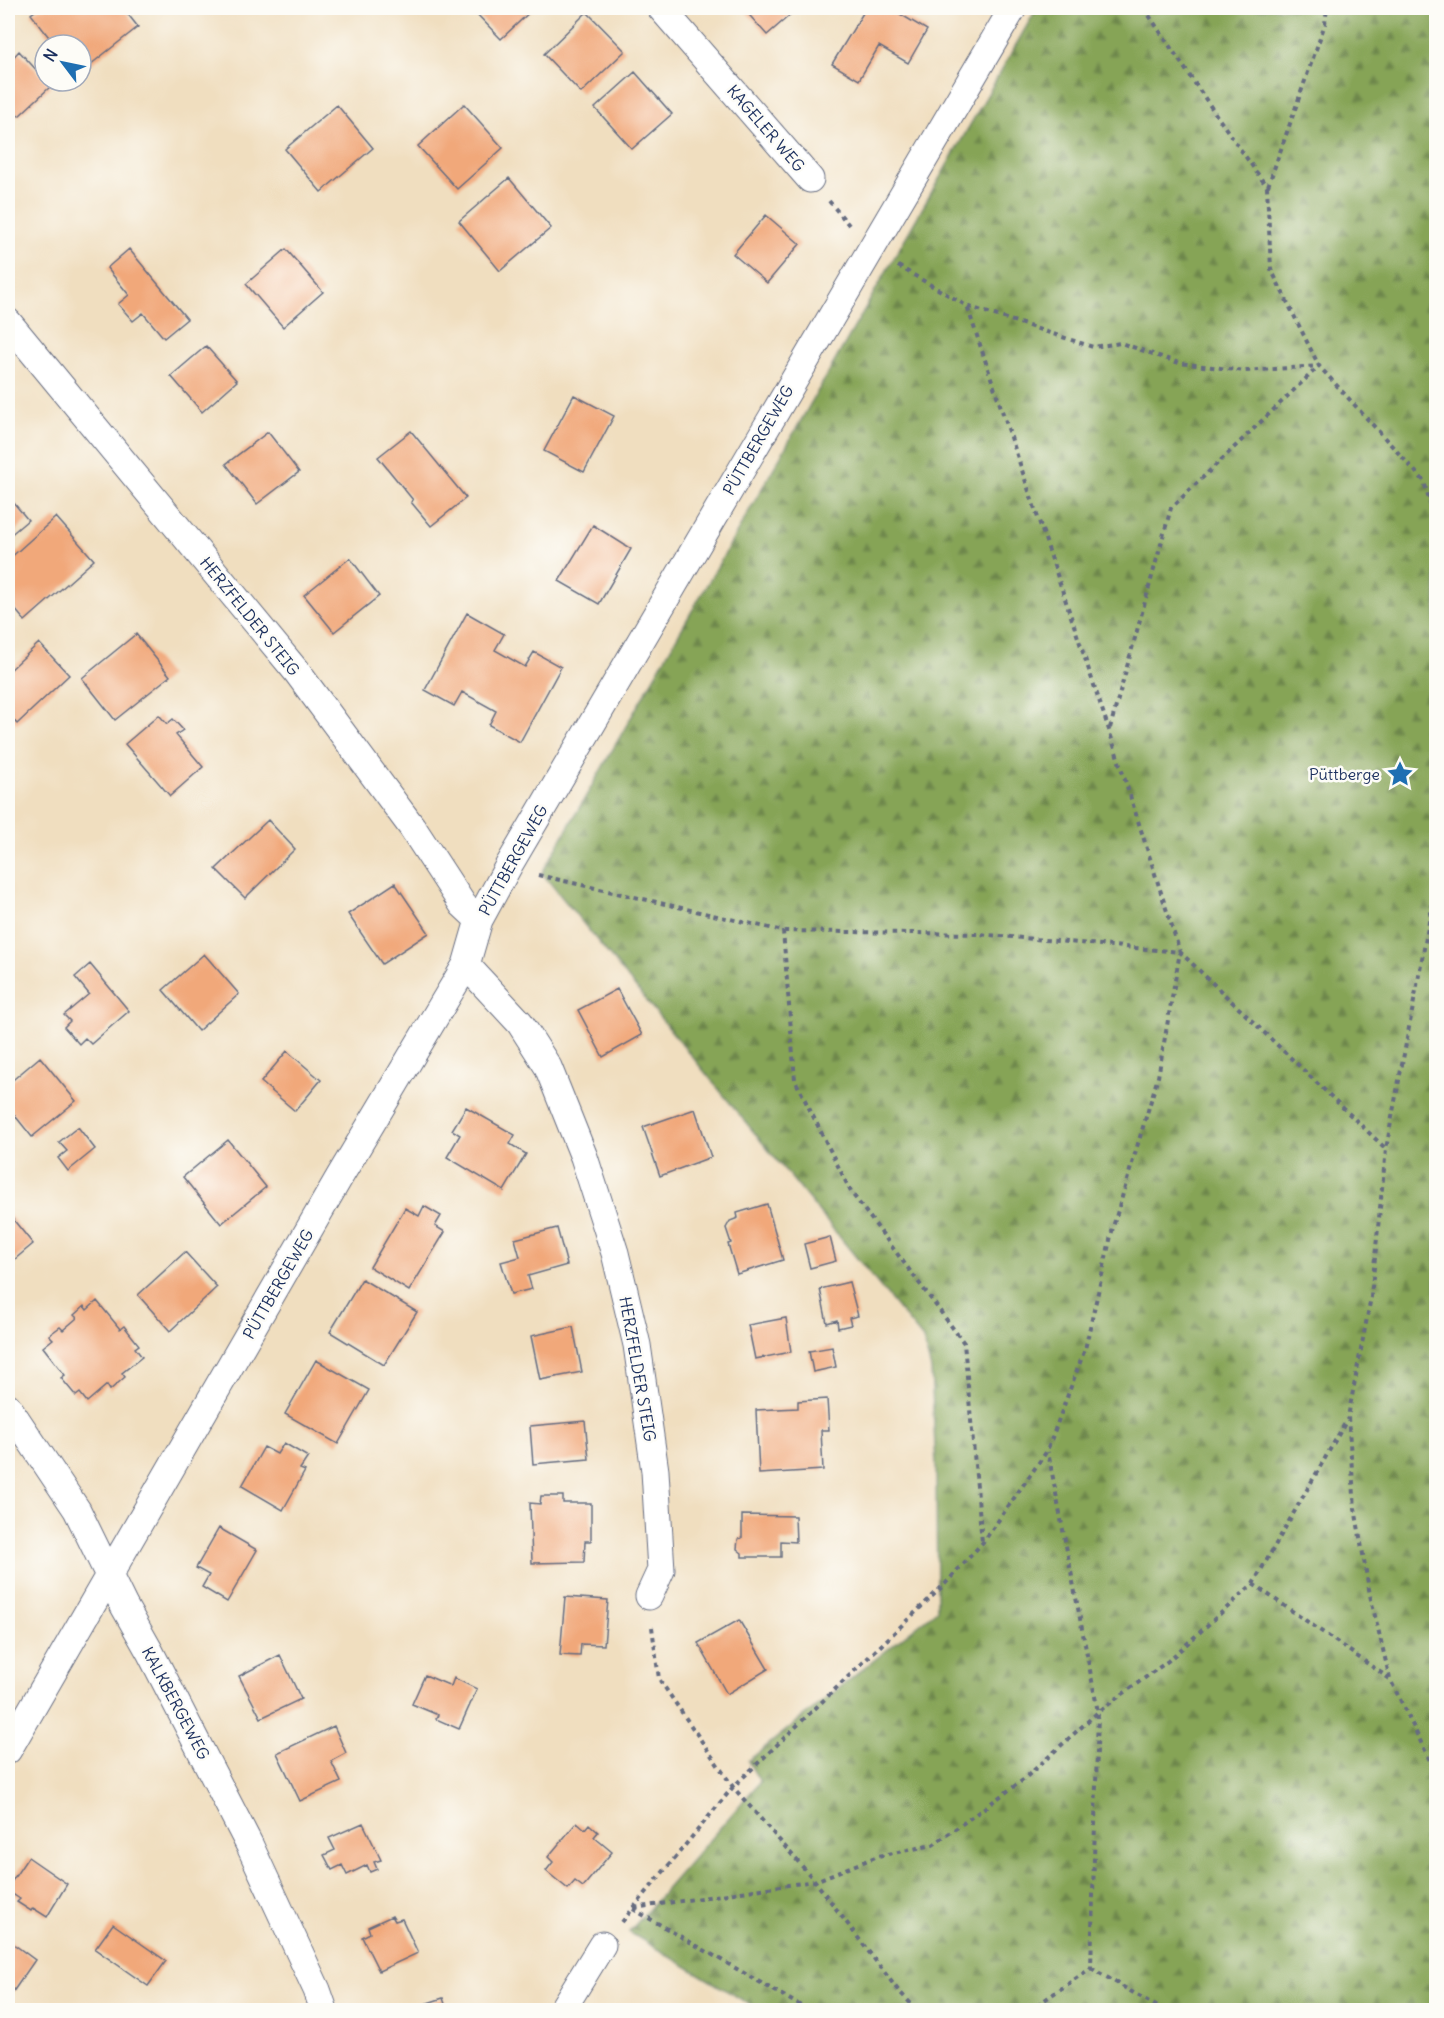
<svg xmlns="http://www.w3.org/2000/svg" width="1444" height="2018" viewBox="0 0 1444 2018" font-family="Delius,sans-serif">
<defs>
<pattern id="forest-firs" width="22" height="20" patternUnits="userSpaceOnUse" patternTransform="scale(1.5)"><rect width="22" height="20" fill="#86a457"/><path d="M5 1l3.5 6h-7zM16 11l3.5 6h-7z" fill="#6d864b"/></pattern>
</defs>
<rect width="100%" height="100%" fill="#fdfcf7"/>
<filter id="ink" filterUnits="userSpaceOnUse"><feTurbulence type="fractalNoise" baseFrequency=".0167" numOctaves="2"/><feDisplacementMap in="SourceGraphic" scale="12" xChannelSelector="R" yChannelSelector="G"/><feConvolveMatrix kernelMatrix="1 2 1 2 8 2 1 2 1" color-interpolation-filters="sRGB"/></filter>
<filter id="wash" filterUnits="userSpaceOnUse"><feTurbulence type="fractalNoise" baseFrequency=".008" numOctaves="4" result="noise"/><feDisplacementMap in="SourceGraphic" scale="24" xChannelSelector="R" yChannelSelector="G"/><feGaussianBlur stdDeviation="1.35" result="paint"/><feColorMatrix in="noise" values="0 0 0 0 0 0 0 0 0 0 0 0 0 0 0 0 0 1.4 0 .05"/><feComposite in="paint" operator="in"/></filter>
<g filter="url(#wash)">
<rect width="100%" height="100%" fill="#f0debf"/>
<path fill="url(#forest-firs)" stroke="#506a5a" stroke-width="1.5" d="M 1037,8 L 1436,8 L 1436,2010 L 759,2010 L 629,1932 L 760,1782 L 748,1761 L 937,1610 L 936,1465 L 931,1369 L 923,1339 L 542,873 Z"/>
<g id="blocks">
<path fill="#f1a87a" d="M 39,8 L 123,8 L 138,27 L 81,72 L 81,45 L 55,45 L 31,14 Z
M 471,8 L 534,8 L 501,39 Z
M 743,8 L 798,8 L 767,35 Z
M 866,8 L 890,8 L 927,30 L 908,63 L 879,46 L 859,80 L 832,64 Z
M 587,12 L 625,51 L 581,93 L 544,54 Z
M 19,51 L 51,86 L 19,116 L 8,105 L 8,63 Z
M 635,72 L 672,114 L 632,149 L 595,108 Z
M 464,104 L 503,148 L 457,189 L 418,146 Z
M 337,105 L 373,148 L 321,192 L 285,149 Z
M 509,178 L 551,228 L 500,271 L 459,221 Z
M 766,215 L 800,244 L 767,283 L 733,254 Z
M 129,249 L 187,319 L 164,338 L 143,313 L 133,321 L 118,304 L 129,295 L 107,268 Z
M 286,249 L 323,292 L 283,327 L 246,284 Z
M 206,346 L 237,381 L 202,412 L 171,376 Z
M 574,395 L 614,416 L 584,472 L 544,451 Z
M 411,431 L 466,498 L 431,526 L 411,502 L 413,500 L 378,457 Z
M 268,432 L 299,472 L 257,504 L 226,464 Z
M 8,496 L 28,520 L 8,537 Z
M 56,517 L 94,560 L 25,621 L 8,601 L 8,560 Z
M 593,525 L 631,549 L 599,604 L 559,581 Z
M 350,558 L 379,596 L 334,632 L 304,595 Z
M 467,613 L 504,634 L 495,650 L 525,667 L 534,652 L 561,667 L 520,742 L 489,725 L 496,711 L 462,692 L 454,706 L 425,690 Z
M 136,634 L 170,676 L 115,720 L 82,678 Z
M 39,643 L 69,675 L 17,724 L 8,714 L 8,672 Z
M 159,715 L 167,724 L 173,719 L 183,730 L 176,735 L 203,767 L 170,796 L 125,744 Z
M 268,820 L 295,849 L 245,898 L 216,869 Z
M 395,883 L 429,933 L 382,964 L 348,914 Z
M 204,954 L 239,994 L 198,1031 L 163,990 Z
M 90,964 L 129,1011 L 91,1044 L 85,1038 L 79,1044 L 64,1027 L 70,1021 L 64,1015 L 89,994 L 75,977 Z
M 617,989 L 642,1035 L 603,1057 L 578,1010 Z
M 287,1051 L 321,1080 L 295,1111 L 261,1082 Z
M 40,1057 L 76,1101 L 32,1137 L 8,1107 L 8,1084 Z
M 466,1107 L 515,1135 L 510,1144 L 526,1154 L 504,1191 L 447,1157 L 460,1135 L 452,1130 Z
M 695,1109 L 711,1157 L 660,1176 L 643,1127 Z
M 78,1127 L 95,1149 L 68,1171 L 58,1158 L 67,1151 L 59,1142 Z
M 228,1140 L 266,1187 L 221,1224 L 183,1177 Z
M 767,1204 L 783,1260 L 737,1274 L 728,1244 L 731,1243 L 726,1228 L 730,1221 L 738,1218 L 737,1213 Z
M 424,1206 L 441,1216 L 435,1226 L 445,1232 L 409,1291 L 370,1267 L 405,1208 L 419,1216 Z
M 8,1213 L 33,1244 L 8,1265 Z
M 557,1228 L 567,1265 L 528,1276 L 532,1289 L 511,1294 L 501,1262 L 520,1257 L 515,1239 Z
M 830,1237 L 836,1261 L 810,1268 L 804,1244 Z
M 185,1252 L 217,1287 L 170,1331 L 138,1295 Z
M 362,1279 L 417,1312 L 384,1365 L 330,1332 Z
M 849,1282 L 858,1316 L 849,1318 L 851,1325 L 838,1328 L 837,1320 L 827,1323 L 820,1289 Z
M 97,1301 L 120,1329 L 124,1326 L 139,1345 L 135,1348 L 142,1357 L 122,1373 L 125,1377 L 110,1390 L 107,1385 L 87,1402 L 80,1393 L 76,1396 L 61,1378 L 65,1375 L 43,1347 L 53,1339 L 49,1335 L 60,1327 L 63,1330 L 77,1318 L 74,1315 L 84,1306 L 87,1310 Z
M 786,1318 L 791,1352 L 755,1359 L 748,1325 Z
M 573,1327 L 582,1372 L 540,1380 L 531,1336 Z
M 832,1347 L 836,1367 L 813,1372 L 809,1351 Z
M 316,1360 L 369,1390 L 338,1444 L 285,1414 Z
M 827,1399 L 829,1430 L 821,1430 L 823,1470 L 759,1474 L 756,1410 L 798,1408 L 798,1401 Z
M 585,1421 L 589,1459 L 533,1464 L 530,1426 Z
M 284,1443 L 308,1457 L 300,1469 L 305,1471 L 283,1510 L 242,1486 L 264,1447 L 277,1454 Z
M 541,1496 L 563,1496 L 563,1503 L 591,1503 L 591,1541 L 585,1541 L 584,1562 L 532,1563 L 530,1503 L 540,1504 Z
M 742,1515 L 795,1516 L 796,1542 L 781,1541 L 781,1557 L 742,1557 L 742,1553 L 737,1549 L 738,1539 L 742,1538 Z
M 219,1528 L 257,1550 L 227,1602 L 202,1587 L 209,1575 L 196,1568 Z
M 565,1597 L 608,1600 L 604,1645 L 581,1644 L 580,1656 L 560,1655 Z
M 739,1620 L 768,1669 L 727,1694 L 698,1643 Z
M 280,1655 L 301,1699 L 261,1718 L 239,1676 Z
M 425,1675 L 451,1686 L 454,1678 L 477,1689 L 459,1729 L 436,1719 L 438,1715 L 412,1704 Z
M 334,1726 L 346,1753 L 331,1761 L 341,1782 L 300,1801 L 277,1753 Z
M 577,1822 L 585,1829 L 589,1824 L 598,1832 L 594,1837 L 612,1852 L 583,1887 L 575,1881 L 568,1889 L 546,1871 L 553,1862 L 548,1857 Z
M 363,1823 L 381,1860 L 374,1862 L 377,1869 L 370,1872 L 367,1865 L 347,1875 L 342,1865 L 332,1870 L 324,1855 L 335,1850 L 329,1838 Z
M 28,1857 L 67,1884 L 47,1917 L 33,1908 L 31,1911 L 17,1902 L 20,1899 L 8,1891 L 8,1887 Z
M 392,1916 L 395,1921 L 402,1919 L 418,1953 L 379,1971 L 362,1937 L 370,1933 L 368,1927 Z
M 113,1924 L 166,1961 L 148,1986 L 95,1949 Z
M 8,1940 L 35,1960 L 8,1999 Z
M 443,1998 L 447,2010 L 406,2010 Z"/>
</g>
</g>
<g filter="url(#ink)">
<use href="#blocks" fill-opacity="0" stroke="#666c80" stroke-width="1.5"/>
<g fill="none" stroke-linecap="round" stroke-linejoin="round">
<defs>
<path id="minor" d="M 661,8 L 810,179
M 8,322 L 297,672 L 412,827 L 463,905 L 479,920
M 466,965 L 520,1023 L 548,1067 L 584,1157 L 615,1253 L 637,1345 L 655,1471 L 661,1570 L 649,1596
M 8,1407 L 77,1510 L 124,1606 L 150,1652 L 249,1844 L 317,1990 L 324,2010
M 8,1750 L 340,1176 L 466,965 L 479,920 L 509,865 L 1013,8
M 562,2010 L 602,1945"/>
</defs>
<use href="#minor" stroke="#666c80" stroke-width="29"/>
<path stroke="#666c80" stroke-width="4" stroke-dasharray="4.5 4.5" stroke-linecap="butt" d="M 1144,8 L 1217,116 L 1267,187 L 1271,269 L 1319,366 L 1424,481 L 1436,527
M 1268,186 L 1325,24 L 1327,8
M 829,201 L 849,225
M 898,266 L 967,306 L 1093,347 L 1121,343 L 1179,363 L 1245,371 L 1319,366
M 1110,728 L 1171,508 L 1319,366
M 538,875 L 783,931 L 978,934 L 1180,952 L 1386,1149
M 1436,885 L 1386,1149 L 1371,1297 L 1348,1417 L 1355,1508 L 1370,1595 L 1390,1679 L 1436,1773
M 783,931 L 795,1080 L 851,1192 L 964,1343 L 982,1542
M 1253,1584 L 1390,1679
M 652,1627 L 659,1679 L 733,1787 L 815,1881 L 897,1989 L 917,2010
M 634,1908 L 815,1881 L 878,1856 L 933,1845 L 1023,1780 L 1098,1712 L 1048,1452
M 633,1909 L 808,2010
M 622,1922 L 733,1787 L 945,1584 L 984,1541 L 1047,1451 L 1085,1349 L 1113,1227 L 1158,1077 L 1180,952 L 1109,730 L 967,306
M 1091,1968 L 1163,2010
M 1030,2010 L 1091,1968 L 1098,1712 L 1168,1661 L 1253,1584 L 1348,1418"/>
<use href="#minor" stroke="#fff" stroke-width="27"/>
</g>
</g>
<defs>
<symbol id="sight-bare" viewBox="-9 -9 18 18"><path d="M0-6L1.8-2.2L6-1.7L2.9 1.2L3.7 5.4L0 3.3L-3.7 5.4L-2.9 1.2L-6-1.7L-1.8-2.2Z" fill="#1f6fb2" stroke="#fdfcf7" stroke-width="2.5" paint-order="stroke"/></symbol>
</defs>
<g fill-rule="evenodd">
<use href="#sight-bare" x="1381" y="755" width="38" height="38"/>
</g>
<g text-anchor="middle" stroke-width="5" stroke-linejoin="round" paint-order="stroke">
<g font-size="16" fill="#1b2f5e" stroke="#fdfcf7">
<text transform="translate(766 128) rotate(49)" y="6">KAGELER WEG</text>
<text transform="translate(758 440) rotate(-60)" y="6">PÜTTBERGEWEG</text>
<text transform="translate(250 616) rotate(51)" y="6">HERZFELDER STEIG</text>
<text transform="translate(513 860) rotate(-61)" y="6">PÜTTBERGEWEG</text>
<text transform="translate(278 1284) rotate(-60)" y="6">PÜTTBERGEWEG</text>
<text transform="translate(638 1369) rotate(80)" y="6">HERZFELDER STEIG</text>
<text transform="translate(176 1703) rotate(62)" y="6">KALKBERGEWEG</text>
</g>
<g font-size="16" fill="#1b2f5e" stroke="#fdfcf7" text-anchor="end">
<text x="1380" y="780">Püttberge</text>
</g>
</g>
<rect width="1444" height="2018" fill="none" stroke="#fdfcf7" stroke-width="30"/>
<g transform="translate(63 63) rotate(302)"><circle r="28" fill="#fdfcf7" stroke="#a3aaba" stroke-width="1.5"/>
<path d="M0-4.5L10 22L0 15L-10 22Z" fill="#1f6fb2"/>
<text y="-9" font-size="16" font-weight="bold" text-anchor="middle" fill="#1b2f5e">N</text>
</g>
</svg>
